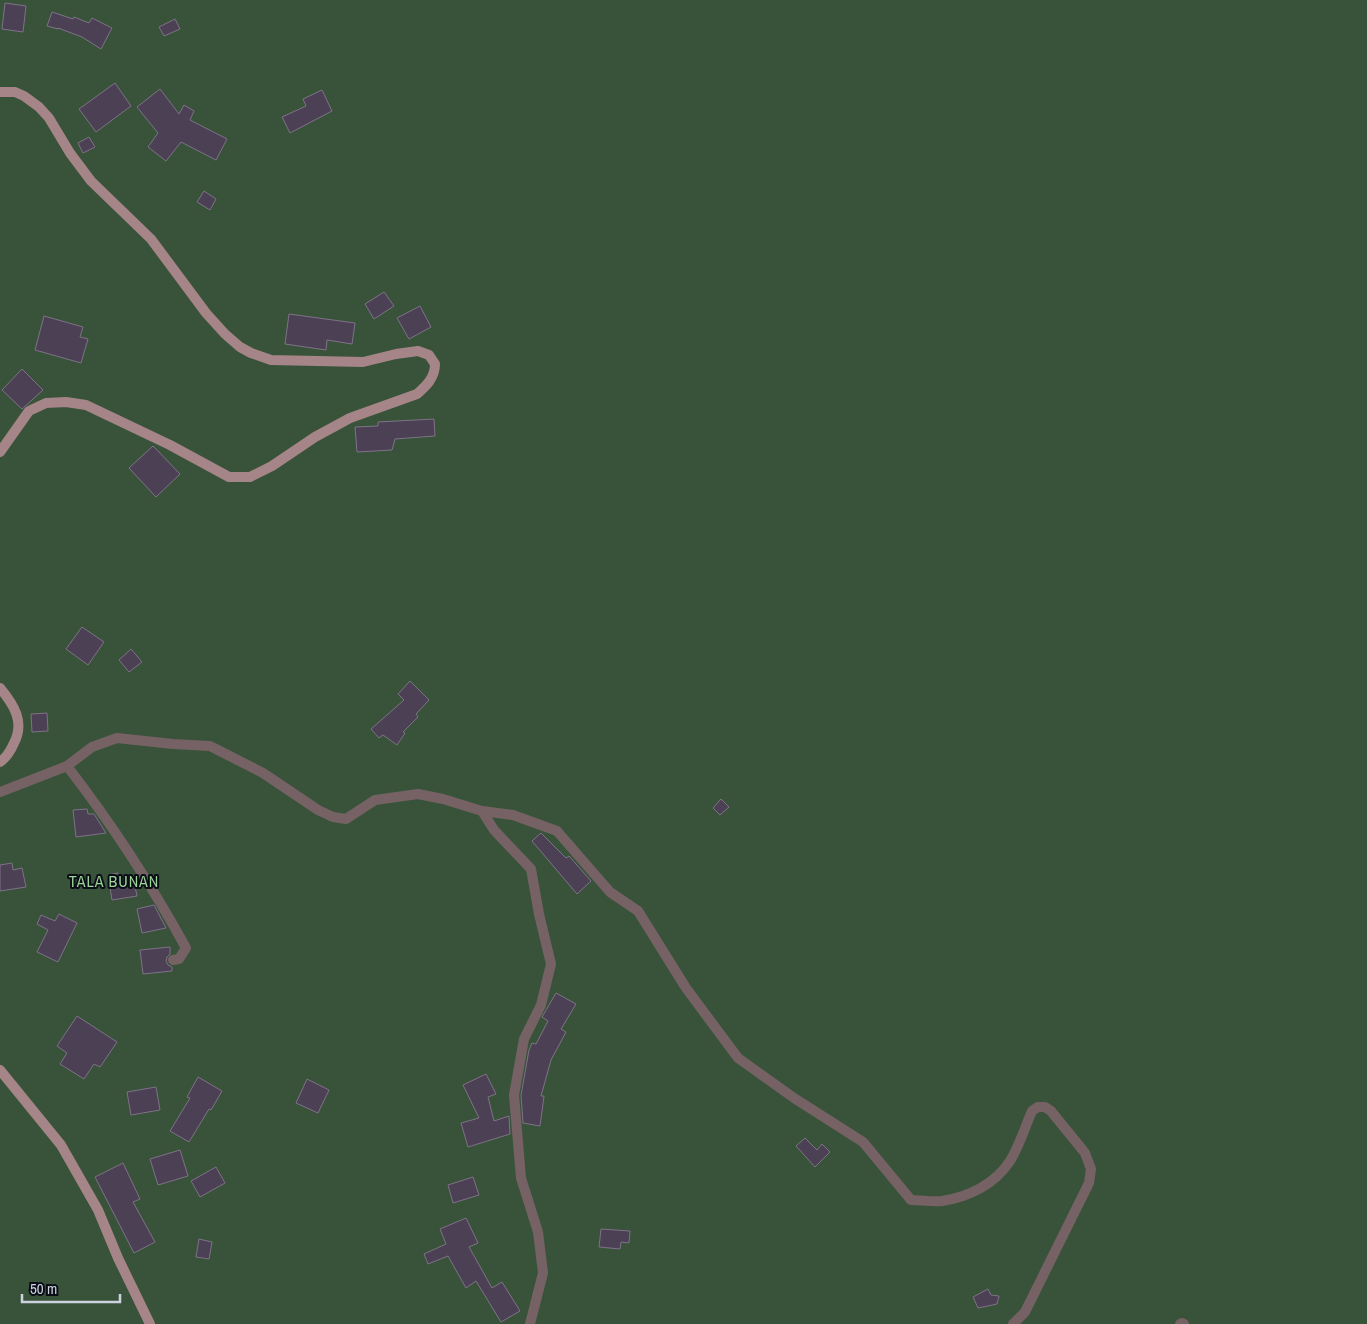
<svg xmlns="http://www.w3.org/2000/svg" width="1367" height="1324" viewBox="0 0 1367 1324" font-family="'Archivo Narrow',sans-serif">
<rect width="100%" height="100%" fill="#1d2436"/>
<path fill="#39533b" d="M 0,0 L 1367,0 L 1367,1324 L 0,1324 Z"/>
<path fill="#4c4154" stroke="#7e7287" d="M 5,3 L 26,6 L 23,32 L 2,29 Z
M 52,12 L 73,19 L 74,17 L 89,23 L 92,18 L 112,28 L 101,49 L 82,37 L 58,28 L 58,29 L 47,26 Z
M 175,19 L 180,29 L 164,36 L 159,27 Z
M 115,83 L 131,106 L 96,132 L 79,109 Z
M 160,89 L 179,114 L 184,105 L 194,111 L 190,120 L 227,139 L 216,160 L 181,142 L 166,161 L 148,147 L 158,133 L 137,107 Z
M 322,90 L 332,111 L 290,133 L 282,117 L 306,106 L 303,99 Z
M 89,137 L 95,147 L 83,153 L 78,143 Z
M 204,191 L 216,199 L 210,210 L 197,202 Z
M 384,292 L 394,306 L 374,319 L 365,304 Z
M 420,306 L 431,327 L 409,339 L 397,318 Z
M 289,314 L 355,323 L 352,344 L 327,340 L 326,350 L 285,344 Z
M 44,316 L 83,327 L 80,337 L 88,339 L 81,363 L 35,350 Z
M 22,369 L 43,390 L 22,409 L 2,390 Z
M 434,419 L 435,436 L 395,439 L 392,450 L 357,452 L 355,427 L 378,426 L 378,422 Z
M 153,446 L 180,474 L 156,497 L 129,468 Z
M 82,627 L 104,642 L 88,665 L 66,649 Z
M 131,649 L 142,662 L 129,672 L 119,660 Z
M 410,681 L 429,700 L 416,714 L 418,717 L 403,732 L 405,733 L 397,745 L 383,735 L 379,738 L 371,729 L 404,700 L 398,694 Z
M 47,713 L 48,731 L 32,732 L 31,714 Z
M 721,799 L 729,807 L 720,815 L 713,808 Z
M 87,809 L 88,814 L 94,814 L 106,833 L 76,837 L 73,810 Z
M 541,833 L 566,858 L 569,856 L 591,881 L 577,894 L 532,841 Z
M 12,863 L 13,870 L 22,868 L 26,887 L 0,891 L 0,865 Z
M 118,873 L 119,879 L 133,877 L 137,896 L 112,900 L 108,875 Z
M 154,905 L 166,928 L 142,933 L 137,909 Z
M 59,914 L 77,923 L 58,962 L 37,952 L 48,930 L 37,924 L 41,915 L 55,921 Z
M 170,947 L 170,954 L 167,957 L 166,961 L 168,965 L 172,967 L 172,971 L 143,974 L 140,950 Z
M 556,993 L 576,1004 L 561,1029 L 566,1032 L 551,1060 L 541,1096 L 544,1096 L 540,1126 L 523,1123 L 521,1095 L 529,1050 L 532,1043 L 536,1044 L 548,1021 L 542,1017 Z
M 77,1016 L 117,1042 L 100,1067 L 94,1064 L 84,1079 L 60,1064 L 67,1053 L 57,1046 Z
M 486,1074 L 496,1094 L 488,1097 L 494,1121 L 509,1116 L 510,1134 L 468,1147 L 461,1123 L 479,1118 L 463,1085 Z
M 198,1077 L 222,1091 L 211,1110 L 209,1109 L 189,1142 L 170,1131 L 190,1098 L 187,1097 Z
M 307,1079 L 329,1090 L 318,1113 L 296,1103 Z
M 156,1087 L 160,1110 L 131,1115 L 127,1092 Z
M 805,1138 L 817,1150 L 822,1144 L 830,1152 L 815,1167 L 796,1146 Z
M 180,1150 L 188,1176 L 158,1185 L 150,1159 Z
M 123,1163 L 140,1199 L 133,1202 L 155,1242 L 134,1253 L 95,1177 Z
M 216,1167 L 225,1183 L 200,1197 L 191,1181 Z
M 473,1177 L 479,1195 L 453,1203 L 448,1185 Z
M 466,1218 L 478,1243 L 469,1247 L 492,1288 L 502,1282 L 520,1311 L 501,1322 L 476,1281 L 466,1288 L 448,1256 L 428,1264 L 424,1254 L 446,1244 L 440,1229 Z
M 601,1229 L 630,1231 L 629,1243 L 621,1242 L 620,1249 L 599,1247 Z
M 199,1239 L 212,1242 L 209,1259 L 196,1257 Z
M 988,1289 L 991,1295 L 999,1296 L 997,1304 L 978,1308 L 973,1297 Z"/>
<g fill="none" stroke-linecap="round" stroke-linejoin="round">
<path stroke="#766264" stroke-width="10" d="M 67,766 C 111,823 151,884 186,948 L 179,959 L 173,960
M 0,792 L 67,766 L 92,747 L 117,738 L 173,744 L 210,746 L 263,773 L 318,810 L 333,817 L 346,819 L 375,800 L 418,794 L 443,799 L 482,811 L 494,830 L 531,869 L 539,914 L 551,964 L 541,1005 L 524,1039 L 514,1095 L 521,1178 L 538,1232 L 543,1273 L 530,1324
M 482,811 L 513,815 L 557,831 L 610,892 L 638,911 L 686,988 L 738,1058 L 794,1098 L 863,1142 L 911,1200 C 921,1200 932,1202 942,1201 C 969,1197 995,1184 1010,1161 C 1019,1147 1025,1127 1032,1111 L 1038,1107 L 1045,1107 L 1051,1111 L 1085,1153 L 1091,1169 L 1089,1183 L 1025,1312 L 1013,1324
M 1180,1324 L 1182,1323 L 1184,1324"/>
<path stroke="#a58588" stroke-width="10" d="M 0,92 L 15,92 L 24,96 L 39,107 L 49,118 L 70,153 L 91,181 L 151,239 L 206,313 L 225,334 L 240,347 L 251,353 L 271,360 L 363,362 L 396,354 L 418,351 L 429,355 L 435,364 C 435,378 426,386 417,394 L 350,418 L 315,437 L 272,466 L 250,477 L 229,477 L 170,445 L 86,405 L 66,402 L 46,403 L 29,411 L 0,452
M 0,688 C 14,705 25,722 14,743 C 11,750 7,757 0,762
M 0,1070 L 61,1145 L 98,1210 L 118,1258 L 150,1324"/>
</g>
<g text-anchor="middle" stroke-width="4" stroke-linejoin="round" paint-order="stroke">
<g font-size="16" letter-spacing="1" fill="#9bd297" stroke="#0a0d15">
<text x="114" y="887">TALA BUNAN</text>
</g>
</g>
<path d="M22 1294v8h98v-8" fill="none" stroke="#ccd2de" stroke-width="2.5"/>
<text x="30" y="1294" font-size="15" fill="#ccd2de" stroke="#0a0d15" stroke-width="4" paint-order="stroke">50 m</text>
</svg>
